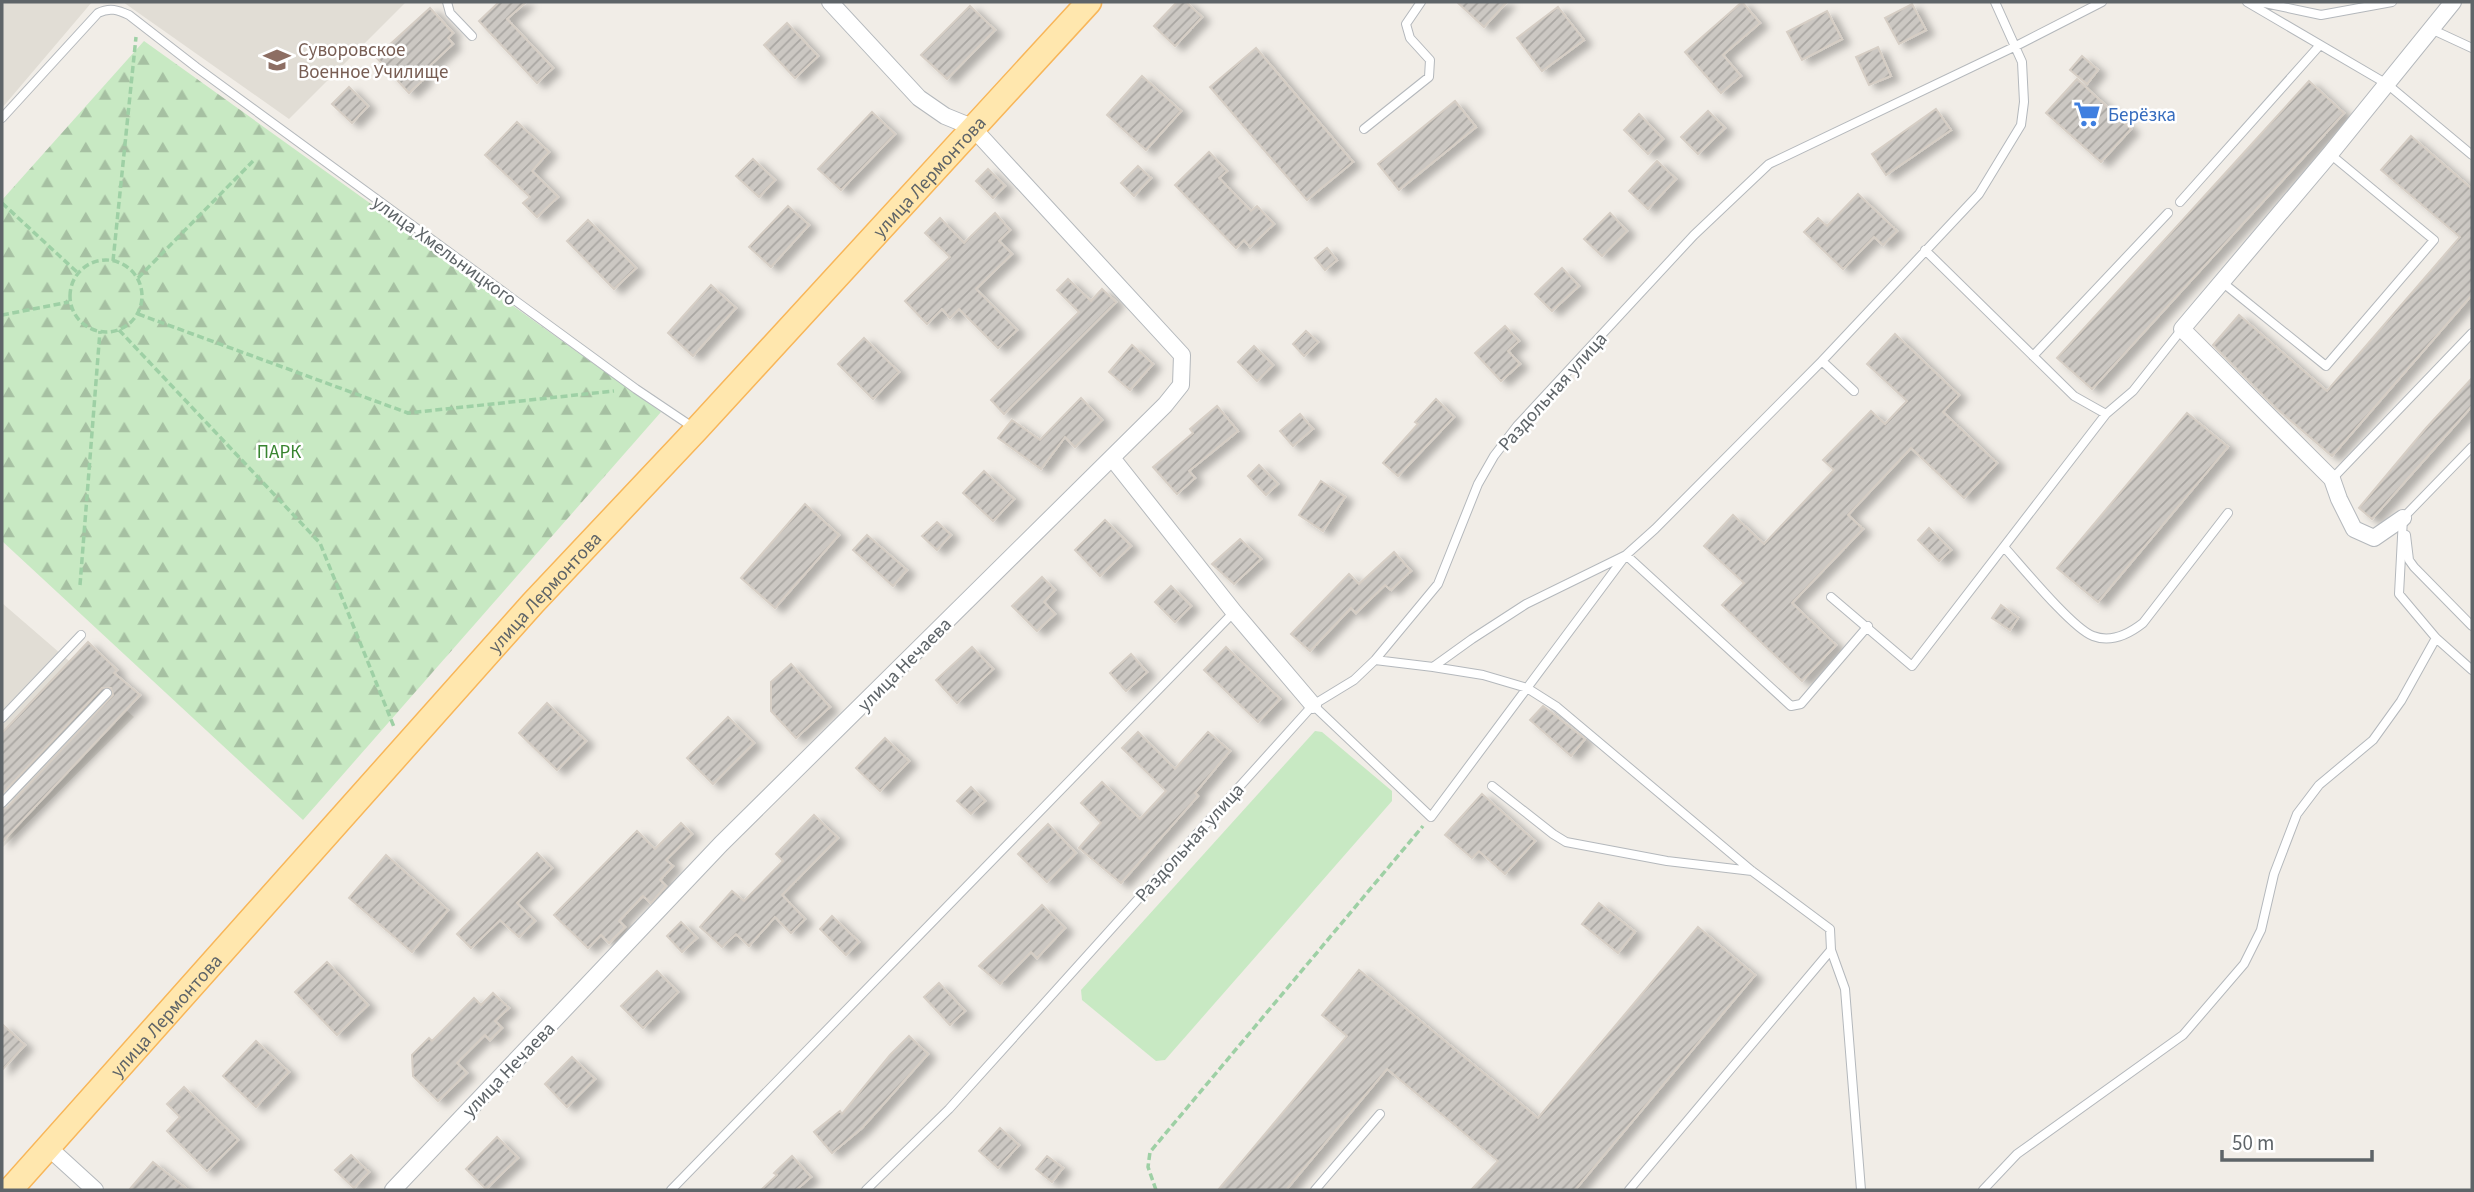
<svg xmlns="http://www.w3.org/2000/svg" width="2474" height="1192" viewBox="0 0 2474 1192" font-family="'Source Sans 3',sans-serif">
<defs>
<pattern id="forest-firs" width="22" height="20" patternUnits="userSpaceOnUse" patternTransform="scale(1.75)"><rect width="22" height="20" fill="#c8e9c3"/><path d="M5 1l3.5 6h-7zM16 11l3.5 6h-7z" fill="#a6c0a2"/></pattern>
<pattern id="building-hatch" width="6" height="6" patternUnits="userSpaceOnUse" patternTransform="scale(1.75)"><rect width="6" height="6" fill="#ccc8c3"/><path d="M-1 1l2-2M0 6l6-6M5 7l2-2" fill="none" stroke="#a9a6a2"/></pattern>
<filter id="shadow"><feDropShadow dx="8" dy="4.5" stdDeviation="3.5" flood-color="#0004"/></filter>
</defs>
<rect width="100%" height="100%" fill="#f1ede7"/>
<path fill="#e1ddd5" d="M 2,2 L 92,2 L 2,108 Z
M 123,2 L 406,2 L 289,119 Z
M 2,603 L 134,717 L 2,848 Z"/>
<path fill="#c8e9c3" d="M 1315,731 L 1322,732 L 1392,791 L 1392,801 L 1165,1060 L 1156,1061 L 1082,1000 L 1081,990 Z"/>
<path fill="url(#forest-firs)" d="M 144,41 L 661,412 L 303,820 L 2,541 L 2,200 Z"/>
<path fill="url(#building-hatch)" stroke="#d6cec5" stroke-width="2" filter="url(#shadow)" d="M 499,2 L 526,2 L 507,19 L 553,68 L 537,83 L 479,21 Z
M 1177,2 L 1186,2 L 1202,17 L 1175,46 L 1154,26 Z
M 1457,2 L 1507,2 L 1484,27 Z
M 1742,2 L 1760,23 L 1723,55 L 1741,76 L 1721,93 L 1685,52 Z
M 1912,4 L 1926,30 L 1899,44 L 1885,18 Z
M 970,6 L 995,30 L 947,79 L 921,55 Z
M 1558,7 L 1584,40 L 1542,71 L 1517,38 Z
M 430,8 L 453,33 L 448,38 L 453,44 L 422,73 L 424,79 L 409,93 L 376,57 Z
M 1827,11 L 1842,39 L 1802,60 L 1787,32 Z
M 787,23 L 818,56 L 795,78 L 764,45 Z
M 1878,47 L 1891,76 L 1869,85 L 1856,57 Z
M 1256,48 L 1353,162 L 1307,200 L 1210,87 Z
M 2082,56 L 2098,70 L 2087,84 L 2070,70 Z
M 1142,76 L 1181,111 L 1146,150 L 1107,115 Z
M 2077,79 L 2131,129 L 2101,162 L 2046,113 Z
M 2309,81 L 2344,113 L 2092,389 L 2057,358 Z
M 349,87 L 368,106 L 352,123 L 332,104 Z
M 1455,101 L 1476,127 L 1399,190 L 1378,164 Z
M 1936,109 L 1951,130 L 1886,175 L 1872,154 Z
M 1708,111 L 1725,128 L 1698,154 L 1681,137 Z
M 872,112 L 895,134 L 841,190 L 818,169 Z
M 1639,114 L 1663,139 L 1648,154 L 1624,130 Z
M 517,122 L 549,152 L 532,171 L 558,197 L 537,217 L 523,203 L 530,197 L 485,155 Z
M 2411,136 L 2472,189 L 2472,295 L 2332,456 L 2276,408 L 2213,345 L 2239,315 L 2327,391 L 2460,237 L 2381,170 Z
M 1209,152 L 1227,171 L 1219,178 L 1251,211 L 1257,206 L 1274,224 L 1250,247 L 1244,240 L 1236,248 L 1175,185 Z
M 753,159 L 775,180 L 759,197 L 736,176 Z
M 1657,161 L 1676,179 L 1648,209 L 1629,191 Z
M 1138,166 L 1151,178 L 1134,196 L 1121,183 Z
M 988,169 L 1005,186 L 993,198 L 976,181 Z
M 1858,194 L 1897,231 L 1883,245 L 1874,237 L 1843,269 L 1804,232 L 1818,218 L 1827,226 Z
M 788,206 L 809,225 L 771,267 L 749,247 Z
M 995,213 L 1010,230 L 999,241 L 1012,254 L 976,289 L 1017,330 L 998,348 L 959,309 L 950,318 L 942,309 L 927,324 L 905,301 L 950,257 L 925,233 L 940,218 L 964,243 Z
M 1610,213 L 1627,231 L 1602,256 L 1584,239 Z
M 588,220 L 636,268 L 614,289 L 567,241 Z
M 1327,248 L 1337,260 L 1325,270 L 1315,258 Z
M 1562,268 L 1579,286 L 1552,311 L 1535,294 Z
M 1068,279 L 1091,301 L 1102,289 L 1116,302 L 1004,414 L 991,400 L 1079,312 L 1057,290 Z
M 711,285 L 736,308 L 693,356 L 668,333 Z
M 1505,326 L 1519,341 L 1508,351 L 1520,364 L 1501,381 L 1475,353 Z
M 1306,331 L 1318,342 L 1304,356 L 1293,344 Z
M 1895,334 L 1959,395 L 1943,412 L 1997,463 L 1964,498 L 1911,448 L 1848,515 L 1863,529 L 1792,603 L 1836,645 L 1802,681 L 1722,605 L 1744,583 L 1704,546 L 1733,515 L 1764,544 L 1834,470 L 1823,460 L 1871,411 L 1885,424 L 1907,401 L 1867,364 Z
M 864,338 L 899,372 L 873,399 L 838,364 Z
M 1132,345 L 1153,364 L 1130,390 L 1109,372 Z
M 1254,346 L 1273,365 L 1257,381 L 1238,362 Z
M 2472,378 L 2472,406 L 2372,519 L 2359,508 L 2426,428 Z
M 1081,398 L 1102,420 L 1075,447 L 1065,437 L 1041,469 L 998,438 L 1012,420 L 1040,440 Z
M 1436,399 L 1454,417 L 1398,476 L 1383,463 L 1418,424 L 1415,422 Z
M 1217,406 L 1238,431 L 1189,471 L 1195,478 L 1177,494 L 1153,467 L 1193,433 L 1190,429 Z
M 2187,413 L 2228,447 L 2098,602 L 2057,568 Z
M 1300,414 L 1313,429 L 1293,446 L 1280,431 Z
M 1259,465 L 1278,484 L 1266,495 L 1248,476 Z
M 984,471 L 1014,499 L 993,521 L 963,493 Z
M 1321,481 L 1345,497 L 1323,531 L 1299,515 Z
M 805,504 L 839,535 L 775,608 L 741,578 Z
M 1105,520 L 1131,546 L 1100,576 L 1075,550 Z
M 937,522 L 951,535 L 937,550 L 922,536 Z
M 1929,528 L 1951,550 L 1939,561 L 1918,540 Z
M 867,535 L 907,570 L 893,586 L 853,550 Z
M 1240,539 L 1261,559 L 1234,584 L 1212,564 Z
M 1394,552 L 1411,571 L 1391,590 L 1385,585 L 1356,613 L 1351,608 L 1310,651 L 1291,634 L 1349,574 L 1359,584 Z
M 1042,577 L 1055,590 L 1044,602 L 1055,614 L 1037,631 L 1012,606 Z
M 1171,586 L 1191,606 L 1175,622 L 1155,602 Z
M 2001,605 L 2018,618 L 2010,630 L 1992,618 Z
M 88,642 L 117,670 L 114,673 L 140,695 L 2,842 L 2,809 L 7,808 L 113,695 L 111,688 L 102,688 L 2,794 L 2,733 Z
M 972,647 L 993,669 L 957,703 L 936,680 Z
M 1226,647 L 1280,699 L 1258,722 L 1204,670 Z
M 1131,654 L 1147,672 L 1126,691 L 1110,673 Z
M 791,664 L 830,707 L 796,738 L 771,711 L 771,682 Z
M 547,703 L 586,741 L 557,770 L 519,733 Z
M 1543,706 L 1585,739 L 1571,756 L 1530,720 Z
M 728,717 L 754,743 L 713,784 L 687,758 Z
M 1138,732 L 1175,769 L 1208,732 L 1230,751 L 1195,793 L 1198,796 L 1121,883 L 1079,848 L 1101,823 L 1081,803 L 1102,782 L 1140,819 L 1166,791 L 1122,748 Z
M 885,738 L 909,761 L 880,791 L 856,768 Z
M 971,787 L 985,801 L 971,814 L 957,801 Z
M 1482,794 L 1535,841 L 1505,874 L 1479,851 L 1472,858 L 1445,835 Z
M 814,815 L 838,838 L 782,895 L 805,919 L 791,933 L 775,917 L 749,946 L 736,934 L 722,947 L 700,927 L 732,891 L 744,901 L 783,861 L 776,854 Z
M 681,823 L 692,834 L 666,860 L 673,866 L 660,880 L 666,886 L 651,903 L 643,896 L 619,921 L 625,927 L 609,943 L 601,935 L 588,948 L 554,915 L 637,831 L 655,849 Z
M 1048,824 L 1076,853 L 1047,882 L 1018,854 Z
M 537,853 L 552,868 L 517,903 L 535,921 L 519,937 L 500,920 L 471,948 L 457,934 Z
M 386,855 L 448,910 L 412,952 L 349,898 Z
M 1599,903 L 1635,932 L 1618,953 L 1582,924 Z
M 1042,905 L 1065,928 L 1037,958 L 1031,952 L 1000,984 L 979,966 Z
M 832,916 L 859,942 L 846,955 L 820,929 Z
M 681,922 L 697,938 L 682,952 L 667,936 Z
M 1698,927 L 1755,975 L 1575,1190 L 1471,1190 L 1498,1161 L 1387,1069 L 1286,1190 L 1218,1190 L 1347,1036 L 1322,1015 L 1359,970 L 1538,1118 Z
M 327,962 L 368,1005 L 337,1035 L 295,992 Z
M 657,971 L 678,992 L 643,1028 L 621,1006 Z
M 939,983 L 965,1011 L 950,1025 L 924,997 Z
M 493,993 L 509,1008 L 495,1021 L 502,1028 L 490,1040 L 485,1035 L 457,1063 L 467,1073 L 438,1101 L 413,1076 L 412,1055 L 429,1038 L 432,1041 L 474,998 L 481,1005 Z
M 2,1024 L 25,1045 L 2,1070 Z
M 909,1036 L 928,1054 L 862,1128 L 832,1153 L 814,1132 L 840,1111 L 842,1114 L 890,1055 Z
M 256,1041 L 289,1072 L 256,1107 L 223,1076 Z
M 572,1057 L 595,1079 L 567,1107 L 545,1084 Z
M 184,1087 L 238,1140 L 207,1171 L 167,1131 L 180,1117 L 167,1104 Z
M 1000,1128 L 1019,1145 L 998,1168 L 979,1151 Z
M 497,1137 L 518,1158 L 486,1189 L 466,1169 Z
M 351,1155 L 369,1172 L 354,1188 L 335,1170 Z
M 792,1156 L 811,1177 L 796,1190 L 761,1190 L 777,1175 L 774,1173 Z
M 1047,1156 L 1063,1168 L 1052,1182 L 1036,1169 Z
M 153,1162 L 188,1190 L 129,1190 Z"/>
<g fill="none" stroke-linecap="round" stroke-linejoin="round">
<defs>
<path id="lane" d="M 447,2 L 450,13 L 472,36
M 2247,2 L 2387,84 L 2472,155
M 2260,2 L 2321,15 L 2392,2
M 2431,29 L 2472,48
M 2,118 L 98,13 C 110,7 118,10 129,15 L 196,67 L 636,389 L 694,428
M 1364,129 L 1429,77 L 1430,60 L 1410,38 L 1406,24 L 1421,2
M 2180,202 L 2320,45
M 1925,250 L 2074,396 L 2106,414 L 2133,391 L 2182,329
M 2222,282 L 2326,366 L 2434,240 L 2330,154
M 2033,356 L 2168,213
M 1822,361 L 1854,391
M 2472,447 L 2403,518 L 2399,594 L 2436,638 L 2472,670
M 2332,479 L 2472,333
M 2406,535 L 2409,560 L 2414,567 L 2472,626
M 2005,548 C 2022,567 2073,629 2093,636 C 2111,643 2129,634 2143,623 L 2228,513
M 1831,597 L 1912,666 L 2106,414
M 1375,660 L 1433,667 L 1472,639 L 1526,604 L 1626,555 L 1655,529 L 1822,361 L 1979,194 L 2021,125 L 2024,102 L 2022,62 L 1995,2
M 1433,667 L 1483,675 L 1527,688 L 1557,707 L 1752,871 L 1830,929 L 1831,950 L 1629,1190
M 1313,705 L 1431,817 L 1626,555 L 1791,706 L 1801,704 L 1868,626
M 2,718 L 81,635
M 1492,786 L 1553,834 L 1566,842 L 1667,861 L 1752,871
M 2,803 L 107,693
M 1831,950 L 1845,989 L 1861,1190
M 671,1190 L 1234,612
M 866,1190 L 949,1109 L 1313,705 L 1354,680 L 1375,660 L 1438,584 L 1478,484 L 1494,456 L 1517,426 L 1694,235 L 1769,164 L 2016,46 L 2102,2
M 1315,1190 L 1380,1114
M 1983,1190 L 2017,1154 L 2183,1035 L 2244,964 L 2261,930 L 2274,874 L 2297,814 L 2319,785 L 2373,740 L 2401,701 L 2436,638"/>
<path id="street" d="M 1112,458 L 1234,612 L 1313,705
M 2403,518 L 2374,538 L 2354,529 L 2339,499 L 2332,479 L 2182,329 L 2330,154 L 2453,2
M 49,1148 L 95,1190
M 393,1190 L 721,844 L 1165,405 L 1181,385 L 1182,355 L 972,127 L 945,116 L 919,98 L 830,2"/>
<g id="primary">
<path id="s1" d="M 10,1190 L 533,603 L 697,429 L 1089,2"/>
</g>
</defs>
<use href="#lane" stroke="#b4b8bc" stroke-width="10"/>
<use href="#street" stroke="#b4b8bc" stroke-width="18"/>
<use href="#primary" stroke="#f8b659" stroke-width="27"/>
<path stroke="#9ed0a5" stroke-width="3.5" stroke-dasharray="7 3.5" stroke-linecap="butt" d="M 2,203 L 78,273
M70 296a36 36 0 1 1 72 0a36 36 0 1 1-72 0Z
M 113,261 L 136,37
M 138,278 L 253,161
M 138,314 L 408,413 L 614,391
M 2,315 L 69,302
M 119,330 L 320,543 L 394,727
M 80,585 L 100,331
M 1156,1190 L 1148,1167 L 1150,1152 L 1423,826"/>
<use href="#lane" stroke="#fff" stroke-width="8"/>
<use href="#street" stroke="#fff" stroke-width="16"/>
<use href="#primary" stroke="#ffe7ae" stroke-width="24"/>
</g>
<defs>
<symbol id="university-bare" viewBox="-9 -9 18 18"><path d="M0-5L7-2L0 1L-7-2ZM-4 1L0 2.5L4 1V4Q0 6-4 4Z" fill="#8d6e63" stroke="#fff" stroke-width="2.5" paint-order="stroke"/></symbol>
<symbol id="supermarket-bare" viewBox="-9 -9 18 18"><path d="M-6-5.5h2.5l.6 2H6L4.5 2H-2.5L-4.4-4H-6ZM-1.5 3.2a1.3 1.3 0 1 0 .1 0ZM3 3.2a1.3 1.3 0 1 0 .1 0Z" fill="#3f7fe0" stroke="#fff" stroke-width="2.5" paint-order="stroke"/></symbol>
</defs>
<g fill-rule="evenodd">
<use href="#university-bare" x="258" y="41" width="38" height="38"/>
<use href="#supermarket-bare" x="2068" y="95" width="38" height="38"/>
</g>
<g text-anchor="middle" stroke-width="5" stroke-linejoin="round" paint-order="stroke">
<g font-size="19" fill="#785e54" stroke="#fff" text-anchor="start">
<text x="298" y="56">Суворовское<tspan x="298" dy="22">Военное Училище</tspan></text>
</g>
<g font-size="19" fill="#366cbe" stroke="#fff" text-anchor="start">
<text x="2108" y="121">Берёзка</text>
</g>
<g font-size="19" fill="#5e6468" stroke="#fff">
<text dy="7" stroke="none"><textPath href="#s1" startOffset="1368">улица Лермонтова</textPath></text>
<text transform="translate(445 250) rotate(36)" y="7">улица Хмельницкого</text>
<text transform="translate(1552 391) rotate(-48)" y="7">Раздольная улица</text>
<text dy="7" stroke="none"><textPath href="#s1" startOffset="802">улица Лермонтова</textPath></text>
<text transform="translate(904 664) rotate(-45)" y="7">улица Нечаева</text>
<text transform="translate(1189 842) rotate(-48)" y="7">Раздольная улица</text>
<text dy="7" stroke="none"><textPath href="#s1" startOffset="234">улица Лермонтова</textPath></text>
<text transform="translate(508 1069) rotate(-46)" y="7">улица Нечаева</text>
</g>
<g font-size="19" fill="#388430" stroke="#fff">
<text x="279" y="458">ПАРК</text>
</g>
</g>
<rect width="2474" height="1192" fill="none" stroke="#5e6468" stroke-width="7"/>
<path d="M2222 1150v10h150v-10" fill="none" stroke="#5e6468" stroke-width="3.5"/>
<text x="2232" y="1150" font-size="21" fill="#5e6468" stroke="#ffffff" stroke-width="5" paint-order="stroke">50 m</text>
</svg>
